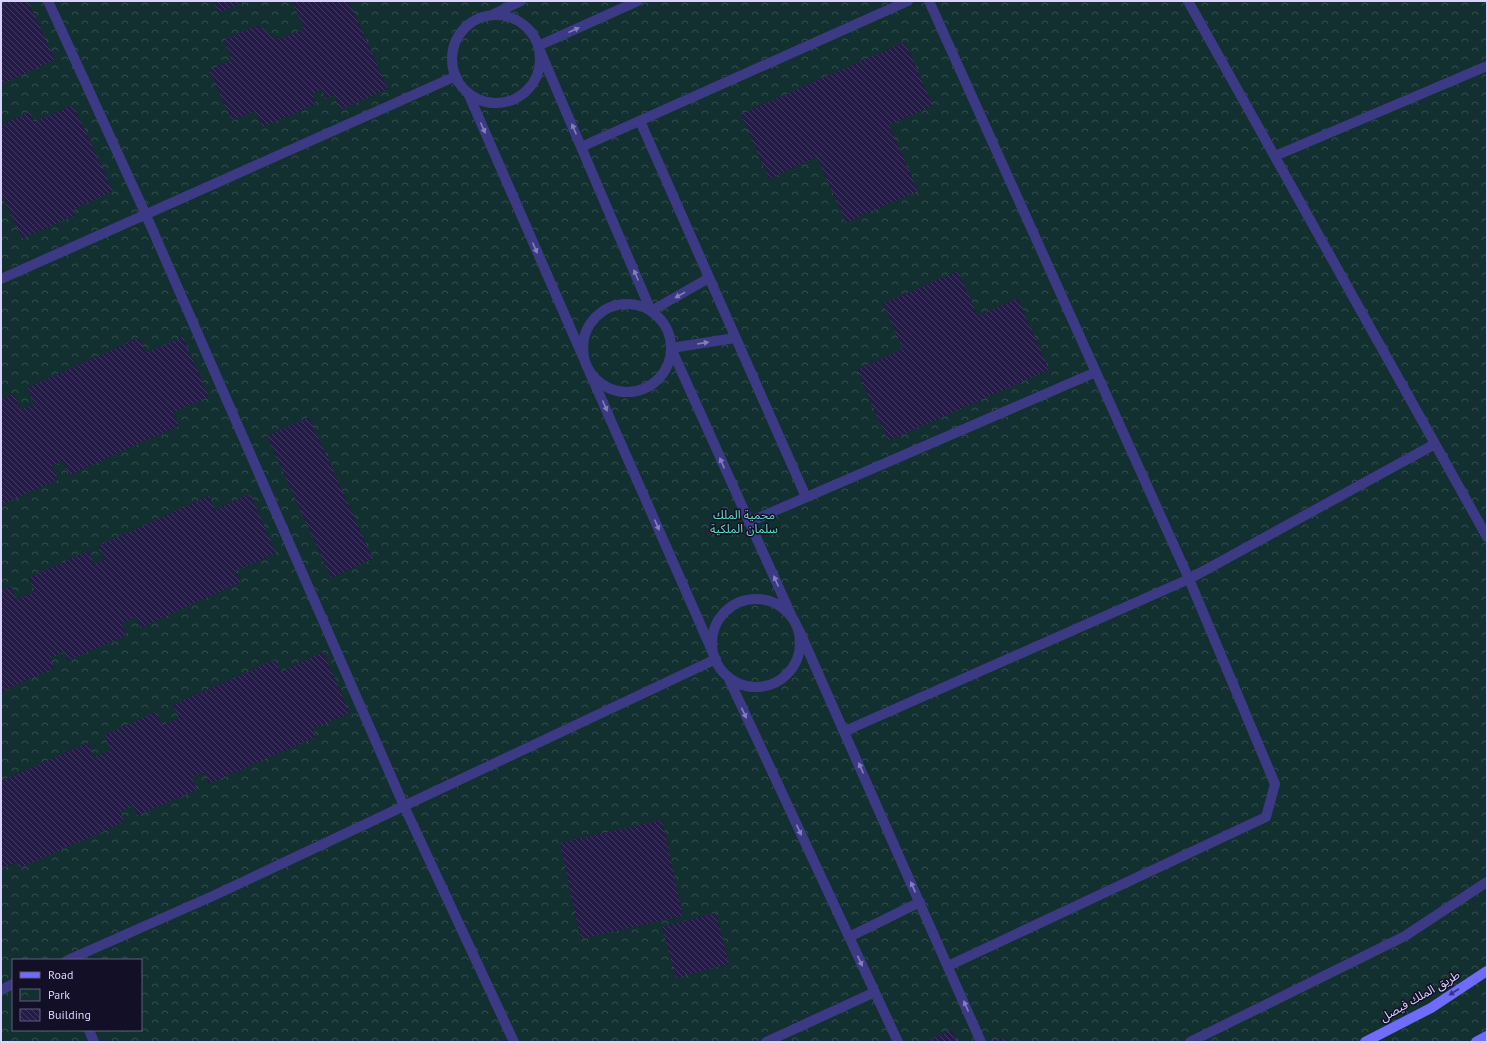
<svg xmlns="http://www.w3.org/2000/svg" width="1488" height="1043" viewBox="0 0 1488 1043" font-family="'PT Sans','Noto Sans Arabic',sans-serif">
<defs>
<pattern id="park-crowns" width="20" height="18" patternUnits="userSpaceOnUse"><rect width="20" height="18" fill="#12302f"/><path d="M2 6a3 3 0 1 1 6 0M12 15a3 3 0 1 1 6 0" fill="none" stroke="#344d4e"/></pattern>
<pattern id="building-back-hatch" width="6" height="6" patternUnits="userSpaceOnUse"><rect width="6" height="6" fill="#241b47"/><path d="M-1 5l2 2M0 0l6 6M5-1l2 2" fill="none" stroke="#433b63"/></pattern>
</defs>
<rect width="100%" height="100%" fill="#130f26"/>
<path fill="url(#park-crowns)" fill-rule="evenodd" d="M 1,1 L 1487,1 L 1487,1042 L 1,1042 ZM 13,960 L 141,960 L 141,1030 L 13,1030 Z"/>
<path fill="url(#building-back-hatch)" d="M 1,1 L 28,1 L 55,60 L 1,84 Z
M 213,1 L 247,1 L 219,13 Z
M 292,1 L 349,1 L 388,89 L 340,110 L 334,95 L 326,99 L 322,90 L 312,94 L 316,104 L 263,127 L 255,111 L 232,121 L 209,70 L 232,60 L 224,40 L 258,25 L 278,40 L 304,29 Z
M 905,42 L 933,106 L 889,125 L 918,191 L 846,223 L 817,157 L 769,179 L 741,114 Z
M 73,105 L 113,191 L 74,209 L 76,215 L 22,239 L 1,194 L 1,125 L 30,112 L 34,122 Z
M 958,271 L 978,316 L 1018,298 L 1049,370 L 888,441 L 857,370 L 903,349 L 883,304 Z
M 183,337 L 209,397 L 173,413 L 179,426 L 69,475 L 63,461 L 52,466 L 58,480 L 1,505 L 1,399 L 14,394 L 21,410 L 34,404 L 27,388 L 139,338 L 146,353 Z
M 309,417 L 373,559 L 331,578 L 267,436 Z
M 250,494 L 276,553 L 236,571 L 241,582 L 141,628 L 136,617 L 121,624 L 127,635 L 68,661 L 64,652 L 50,658 L 54,668 L 1,692 L 1,591 L 11,586 L 17,600 L 35,592 L 29,578 L 88,551 L 94,564 L 104,560 L 98,546 L 209,496 L 215,510 Z
M 323,652 L 350,713 L 313,729 L 316,737 L 209,784 L 204,772 L 192,778 L 197,790 L 137,816 L 133,806 L 120,812 L 125,822 L 20,868 L 17,862 L 1,869 L 1,781 L 88,743 L 94,757 L 111,750 L 104,735 L 156,712 L 162,725 L 179,718 L 173,705 L 275,660 L 280,672 Z
M 662,820 L 683,916 L 581,939 L 560,843 Z
M 716,913 L 729,964 L 676,978 L 662,927 Z
M 952,1030 L 958,1042 L 931,1042 L 930,1040 Z
M 1005,1037 L 1007,1042 L 994,1042 Z"/>
<g fill="none" stroke-linecap="round" stroke-linejoin="round">
<path stroke="#3d3a85" stroke-width="10" d="M 48,1 L 146,215 L 404,806 L 514,1042
M 638,1 L 538,46 L 651,311 L 709,278
M 929,1 L 1189,579 L 1275,784 L 1266,817 L 948,966
M 1188,1 L 1487,537
M 494,14 L 521,1
M452 59a44 44 0 1 1 88 0a44 44 0 1 1-88 0Z
M 468,93 L 583,357
M 640,121 L 806,497
M 581,147 L 908,1
M 1275,156 L 1487,66
M 1,279 L 456,76
M583 348a44 44 0 1 1 88 0a44 44 0 1 1-88 0Z
M 735,338 L 671,348 L 792,617
M 589,371 L 713,653
M 749,522 L 1096,372
M712 643a44 44 0 1 1 88 0a44 44 0 1 1-88 0Z
M 799,630 L 981,1042
M 728,677 L 898,1042
M 845,731 L 1189,579 L 1435,444
M 849,937 L 920,902
M 68,960 L 215,895 L 716,659
M 1,990 L 13,984
M 89,1030 L 94,1042
M 766,1042 L 875,992"/>
<path stroke="#3d3a85" stroke-width="10" d="M 1190,1042 L 1405,936 L 1487,882"/>
<path stroke="#6f6bff" stroke-width="10" d="M 1365,1042 L 1431,1008 L 1487,971
M 1476,1042 L 1487,1036"/>
</g>
<defs><path id="oneway-solid" d="M-6-.8H1V-3.2L6.5 0L1 3.2V.8H-6Z"/></defs>
<g fill="#837fbc">
<use href="#oneway-solid" transform="translate(574 30) rotate(-24)"/>
<use href="#oneway-solid" transform="translate(483 128) rotate(66)"/>
<use href="#oneway-solid" transform="translate(574 129) rotate(-113)"/>
<use href="#oneway-solid" transform="translate(535 248) rotate(66)"/>
<use href="#oneway-solid" transform="translate(636 275) rotate(-113)"/>
<use href="#oneway-solid" transform="translate(680 295) rotate(151)"/>
<use href="#oneway-solid" transform="translate(703 343) rotate(-9)"/>
<use href="#oneway-solid" transform="translate(605 406) rotate(66)"/>
<use href="#oneway-solid" transform="translate(722 463) rotate(-114)"/>
<use href="#oneway-solid" transform="translate(657 525) rotate(66)"/>
<use href="#oneway-solid" transform="translate(776 581) rotate(-114)"/>
<use href="#oneway-solid" transform="translate(744 713) rotate(65)"/>
<use href="#oneway-solid" transform="translate(861 768) rotate(-114)"/>
<use href="#oneway-solid" transform="translate(799 830) rotate(65)"/>
<use href="#oneway-solid" transform="translate(913 887) rotate(-114)"/>
<use href="#oneway-solid" transform="translate(860 961) rotate(65)"/>
<use href="#oneway-solid" transform="translate(966 1006) rotate(-114)"/>
</g>
<use fill="#38347d" href="#oneway-solid" transform="translate(1454 992) rotate(147)"/>
<g text-anchor="middle" stroke-width="3" stroke-linejoin="round" paint-order="stroke">
<g font-size="12" fill="#5fe0c0" stroke="#130f26">
<text x="744" y="519">محمية الملك<tspan x="744" dy="14">سلمان الملكية</tspan></text>
</g>
<g font-size="12" fill="#d9d4ff" stroke="#130f26">
<text transform="translate(1420 996) rotate(-30)" y="4">طريق الملك فيصل</text>
</g>
</g>
<rect width="1488" height="1043" fill="none" stroke="#d9d4ff" stroke-width="4"/>
<rect x="12" y="959" width="130" height="72" fill="#130f26" stroke="#625e7d"/>
<rect x="20" y="972" width="20" height="6" fill="#6f6bff" stroke="#625e7d"/>
<text x="48" y="979" font-size="12" fill="#d9d4ff">Road</text>
<rect x="20" y="989" width="20" height="12" fill="url(#park-crowns)" stroke="#625e7d"/>
<text x="48" y="999" font-size="12" fill="#d9d4ff">Park</text>
<rect x="20" y="1009" width="20" height="12" fill="url(#building-back-hatch)" stroke="#625e7d"/>
<text x="48" y="1019" font-size="12" fill="#d9d4ff">Building</text>
</svg>
